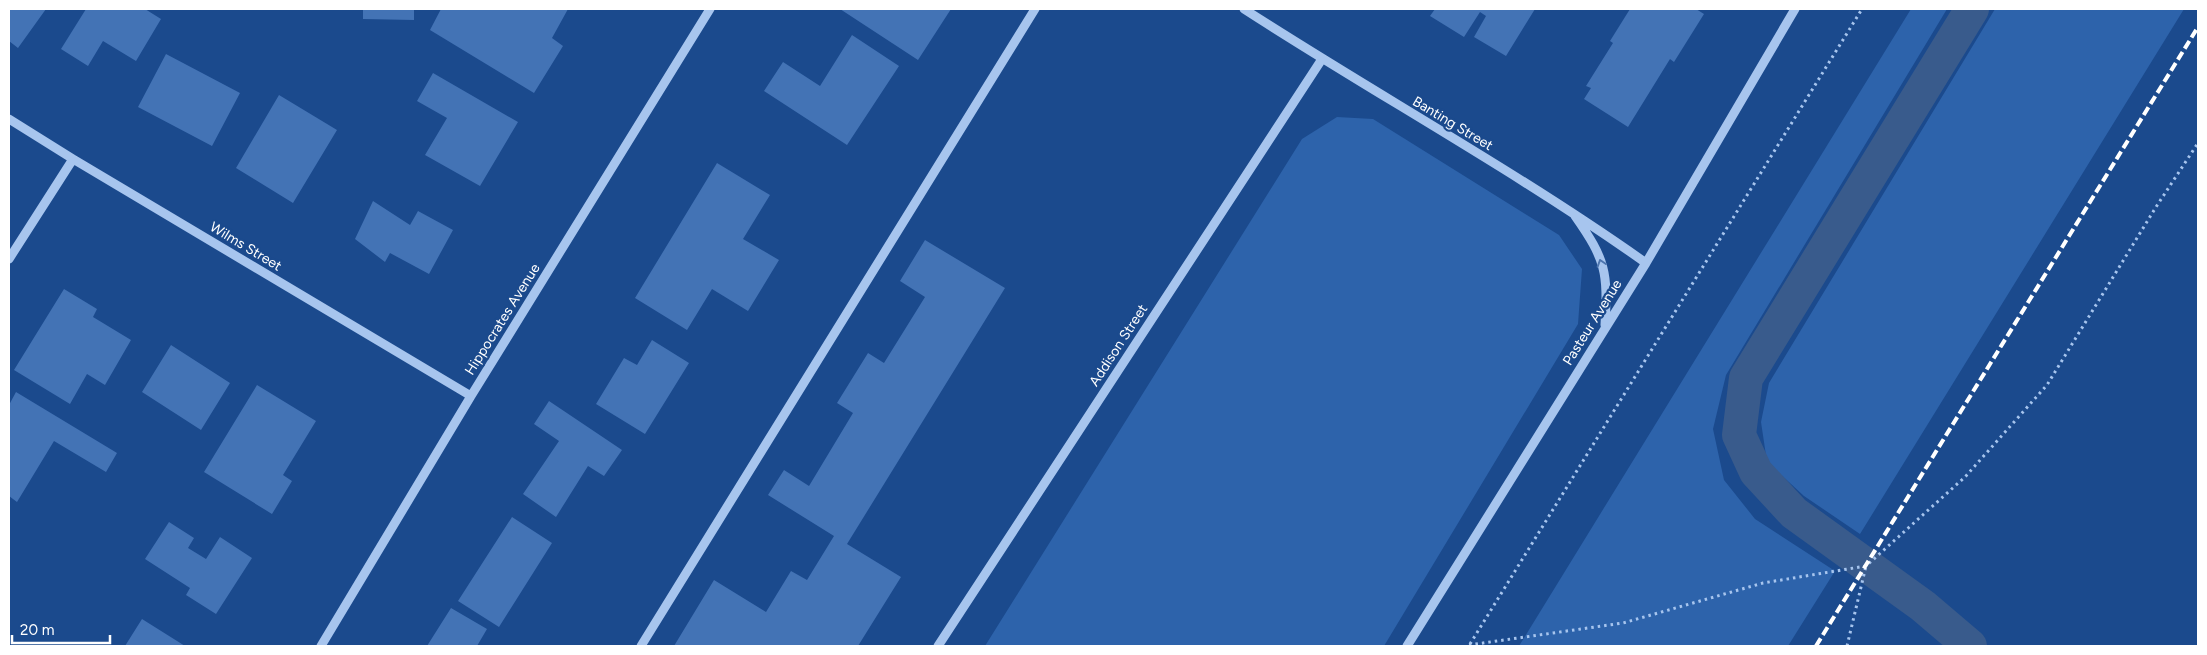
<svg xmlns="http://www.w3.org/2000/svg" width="2207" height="655" viewBox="0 0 2207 655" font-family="Figtree,sans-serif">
<rect width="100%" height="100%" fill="#1b4a8d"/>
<path fill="#2d63ab" d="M 1911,9 L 1947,9 L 1726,375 L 1713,429 L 1724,480 L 1755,519 L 1835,571 L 1788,646 L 1519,646 Z
M 1995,9 L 2184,9 L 1860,534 L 1804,496 L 1767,462 L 1761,422 L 1769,383 Z
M 1337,117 L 1373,119 L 1559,235 L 1582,269 L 1578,324 L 1384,646 L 985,646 L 1302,139 Z"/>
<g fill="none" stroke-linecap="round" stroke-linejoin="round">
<path stroke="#395b8c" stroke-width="34" d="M 1970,646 L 1923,606 L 1794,513 L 1756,472 L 1739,435 L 1746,378 L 1972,9"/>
</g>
<path fill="#4373b5" d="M 9,9 L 46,9 L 18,48 L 9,41 Z
M 86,9 L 145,9 L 161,19 L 136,61 L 103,41 L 88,66 L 61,49 Z
M 363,9 L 414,9 L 414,20 L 363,19 Z
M 441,9 L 568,9 L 552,38 L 563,46 L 534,93 L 430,30 Z
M 840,9 L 951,9 L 918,60 Z
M 1435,9 L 1535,9 L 1506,56 L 1474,37 L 1486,16 L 1480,12 L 1464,37 L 1430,16 Z
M 1630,9 L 1696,9 L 1704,14 L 1674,62 L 1670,59 L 1628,127 L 1584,99 L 1591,88 L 1586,86 L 1613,43 L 1610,41 Z
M 852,35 L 899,66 L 847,145 L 764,91 L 783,62 L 820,86 Z
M 166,54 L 240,93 L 212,146 L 138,107 Z
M 433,73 L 518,122 L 480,186 L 425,155 L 447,118 L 417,101 Z
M 279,95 L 337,130 L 293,203 L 236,168 Z
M 717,163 L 770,195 L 743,239 L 779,260 L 748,311 L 712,289 L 687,330 L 635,298 Z
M 373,201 L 410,225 L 418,211 L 453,230 L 429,274 L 390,253 L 385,262 L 355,239 Z
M 925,240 L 1005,288 L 847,544 L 901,577 L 858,646 L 674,646 L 714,580 L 766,612 L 791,571 L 807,580 L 834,536 L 768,495 L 784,470 L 809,486 L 853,413 L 837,403 L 868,353 L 884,363 L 925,297 L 900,281 Z
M 64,289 L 97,309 L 93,317 L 131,340 L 105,385 L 87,374 L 70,404 L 14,370 Z
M 652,340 L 689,363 L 645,434 L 596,404 L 624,358 L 637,365 Z
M 171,345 L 230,383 L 201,430 L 142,392 Z
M 257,385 L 316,421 L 283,475 L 292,481 L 272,514 L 204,472 Z
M 16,392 L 117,453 L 106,472 L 54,441 L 17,502 L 9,496 L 9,405 Z
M 549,401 L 622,450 L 604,476 L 588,466 L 556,517 L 523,494 L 559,441 L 534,424 Z
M 512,517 L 552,543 L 499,627 L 458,601 Z
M 169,522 L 194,538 L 188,548 L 206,559 L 220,537 L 252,558 L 216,614 L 186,595 L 190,588 L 145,559 Z
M 451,608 L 487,629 L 477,646 L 427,646 Z
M 142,619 L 185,646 L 125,646 Z"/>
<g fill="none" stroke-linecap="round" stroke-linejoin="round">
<path stroke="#a7c5ee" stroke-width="3" stroke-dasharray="2.5 4" stroke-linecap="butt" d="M 1470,644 L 1862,9
M 1469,645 L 1623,623 L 1763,583 L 1866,566 L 1965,477 L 2047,385 L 2156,207 L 2198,143
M 1847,646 L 1866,566"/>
<path stroke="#a7c5ee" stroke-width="9" d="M 1244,9 C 1377,95 1516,171 1646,263
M 9,119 L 73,159 L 471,396
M 1575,216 C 1606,260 1608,272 1605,325
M 9,259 L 73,159
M 321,646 L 471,396 L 710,9
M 641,646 L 1035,9
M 938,646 L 1322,59
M 1407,646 L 1646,263 L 1795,9"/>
<path stroke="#fff" stroke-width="4" stroke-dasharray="9 4" stroke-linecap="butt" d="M 1816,646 L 2198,27"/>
</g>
<defs><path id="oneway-chevron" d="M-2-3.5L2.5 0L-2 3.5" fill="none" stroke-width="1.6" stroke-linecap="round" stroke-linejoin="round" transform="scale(1.25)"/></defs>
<use stroke="#4c75af" href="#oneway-chevron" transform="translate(1601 263) rotate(-108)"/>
<g text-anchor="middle" stroke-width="4.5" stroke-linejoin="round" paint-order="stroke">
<g font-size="14" fill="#fff" stroke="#1b4a8d">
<text transform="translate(1453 123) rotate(31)" y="5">Banting Street</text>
<text transform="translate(246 246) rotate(31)" y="5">Wilms Street</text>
<text transform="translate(502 319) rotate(-58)" y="5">Hippocrates Avenue</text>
<text transform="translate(1592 322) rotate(-58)" y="5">Pasteur Avenue</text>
<text transform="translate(1118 345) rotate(-57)" y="5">Addison Street</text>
</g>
</g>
<rect width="2207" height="655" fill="none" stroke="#ffffff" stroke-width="20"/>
<path d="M12 635v8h98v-8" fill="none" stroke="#ffffff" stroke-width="2.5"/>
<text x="20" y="635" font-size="15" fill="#ffffff" stroke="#1b4a8d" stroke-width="4" paint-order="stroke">20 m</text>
</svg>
